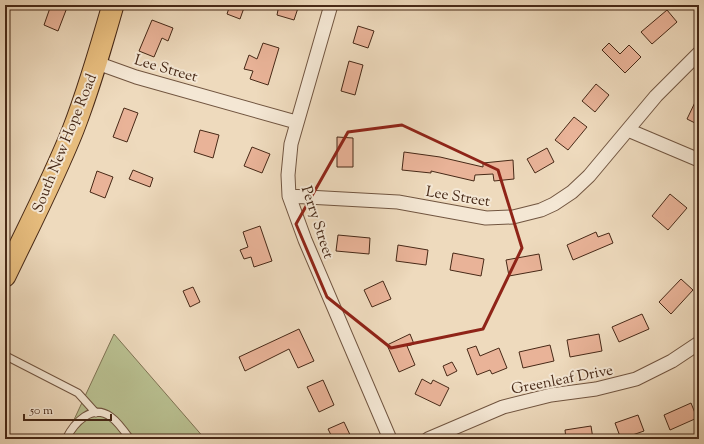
<svg xmlns="http://www.w3.org/2000/svg" width="704" height="444" viewBox="0 0 704 444" font-family="'Sorts Mill Goudy',serif">
<rect width="100%" height="100%" fill="#eedabd"/>
<filter id="stains"><feTurbulence type="fractalNoise" baseFrequency=".005" numOctaves="4"/><feColorMatrix values="0 0 0 0 .2 0 0 0 0 .09 0 0 0 0 .02 0 0 0 .5 -.17"/></filter>
<radialGradient id="worn" r=".72"><stop offset=".6" stop-color="#630" stop-opacity="0"/><stop offset="1" stop-color="#630" stop-opacity=".3"/></radialGradient>
<path fill="#b9c091" stroke="#807454" d="M 114,334 L 205,439 L 65,439 Z"/>
<path fill="#e9b398" stroke="#472917" d="M 51,5 L 68,5 L 58,31 L 44,25 Z
M 230,5 L 245,5 L 240,19 L 227,14 Z
M 279,5 L 299,5 L 294,20 L 277,15 Z
M 667,10 L 677,22 L 652,44 L 641,32 Z
M 152,20 L 173,28 L 168,41 L 162,38 L 154,57 L 139,51 Z
M 358,26 L 374,31 L 368,48 L 353,43 Z
M 263,43 L 279,48 L 268,85 L 250,79 L 253,71 L 244,69 L 249,55 L 257,59 Z
M 609,43 L 620,54 L 629,45 L 641,57 L 625,73 L 602,50 Z
M 349,61 L 363,65 L 355,95 L 341,91 Z
M 596,84 L 609,95 L 595,112 L 582,101 Z
M 699,94 L 699,125 L 687,119 Z
M 124,108 L 138,113 L 127,142 L 113,137 Z
M 574,117 L 587,127 L 568,150 L 555,140 Z
M 200,130 L 219,135 L 213,158 L 194,152 Z
M 337,137 L 353,138 L 353,167 L 337,167 Z
M 252,147 L 270,154 L 262,173 L 244,166 Z
M 547,148 L 554,162 L 535,173 L 527,159 Z
M 404,152 L 440,157 L 483,167 L 483,163 L 513,160 L 514,179 L 494,181 L 493,174 L 475,175 L 474,181 L 431,171 L 431,173 L 402,170 Z
M 133,170 L 153,178 L 150,187 L 129,179 Z
M 97,171 L 113,177 L 105,198 L 90,192 Z
M 670,194 L 687,208 L 668,230 L 652,216 Z
M 260,226 L 272,261 L 254,267 L 251,257 L 244,259 L 240,250 L 248,247 L 243,232 Z
M 596,232 L 598,237 L 609,233 L 613,243 L 573,260 L 567,245 Z
M 338,235 L 370,238 L 369,254 L 336,251 Z
M 398,245 L 428,250 L 426,265 L 396,261 Z
M 453,253 L 484,259 L 481,276 L 450,270 Z
M 539,254 L 542,270 L 509,276 L 506,260 Z
M 681,279 L 693,290 L 671,314 L 659,302 Z
M 383,281 L 391,299 L 372,307 L 364,290 Z
M 193,287 L 200,302 L 190,307 L 183,291 Z
M 642,314 L 649,329 L 619,342 L 612,327 Z
M 299,329 L 314,361 L 298,368 L 289,349 L 245,371 L 239,357 Z
M 410,334 L 414,344 L 407,346 L 415,365 L 399,372 L 387,345 Z
M 599,334 L 602,351 L 570,357 L 567,340 Z
M 550,345 L 554,361 L 523,368 L 519,352 Z
M 476,346 L 480,356 L 499,348 L 507,368 L 492,374 L 490,370 L 477,375 L 467,349 Z
M 452,362 L 457,371 L 447,376 L 443,366 Z
M 422,379 L 431,384 L 433,380 L 449,388 L 440,406 L 415,394 Z
M 323,380 L 334,405 L 319,412 L 307,387 Z
M 691,403 L 697,418 L 670,430 L 664,415 Z
M 638,415 L 644,431 L 621,439 L 615,423 Z
M 344,422 L 352,439 L 333,439 L 328,429 Z
M 591,426 L 593,439 L 566,439 L 565,430 Z"/>
<g fill="none" stroke-linecap="round" stroke-linejoin="round">
<defs>
<path id="lane" d="M 5,357 L 6,356 L 78,393 L 96,413
M 66,439 C 74,423 92,403 111,417 C 118,422 125,432 130,439"/>
<path id="street" d="M 331,5 L 291,144 L 288,175 L 289,196 L 305,240 L 390,439
M 97,63 L 136,77 L 296,122
M 628,130 L 699,160
M 289,196 L 398,202 L 486,218 L 513,217 L 541,210 L 554,204 L 572,192 L 589,176 L 656,96 L 699,53
M 428,439 L 503,407 L 551,395 L 596,389 L 636,379 L 672,361 L 699,343"/>
<path id="primary" d="M 5,276 C 28,228 53,180 73,130 C 89,89 101,47 113,5"/>
</defs>
<use href="#lane" stroke="#715540" stroke-width="9"/>
<use href="#street" stroke="#715540" stroke-width="15"/>
<use href="#primary" stroke="#472917" stroke-width="23"/>
<use href="#lane" stroke="#f4e7d4" stroke-width="7"/>
<use href="#street" stroke="#f4e7d4" stroke-width="13"/>
<use href="#primary" stroke="#e7bd7e" stroke-width="21"/>
</g>
<path fill="none" stroke="#8f2418" stroke-width="3" stroke-linejoin="round" d="M 402,125 L 498,170 L 522,248 L 483,329 L 391,348 L 327,297 L 296,224 L 348,132 Z"/>
<g text-anchor="middle" stroke-width="4" stroke-linejoin="round" paint-order="stroke">
<g font-size="15" fill="#472917" stroke="#f4e7d4">
<text transform="translate(166 68) rotate(16)" y="5">Lee Street</text>
<text transform="translate(64 143) rotate(-68)" y="5">South New Hope Road</text>
<text transform="translate(458 196) rotate(9)" y="5">Lee Street</text>
<text transform="translate(318 222) rotate(72)" y="5">Perry Street</text>
<text transform="translate(562 379) rotate(-11)" y="5">Greenleaf Drive</text>
</g>
</g>
<rect width="704" height="444" fill="none" stroke="#eedabd" stroke-width="20"/>
<rect x="6" y="6" width="692" height="432" fill="none" stroke="#472917" stroke-width="2"/>
<rect x="10" y="10" width="684" height="424" fill="none" stroke="#472917"/>
<path d="M24 414v6h87v-6" fill="none" stroke="#472917" stroke-width="2"/>
<text x="30" y="414" font-size="12" fill="#472917" stroke="#f4e7d4" stroke-width="3" paint-order="stroke">50 m</text>
<rect width="100%" height="100%" filter="url(#stains)"/>
<rect width="100%" height="100%" fill="url(#worn)"/>
</svg>
